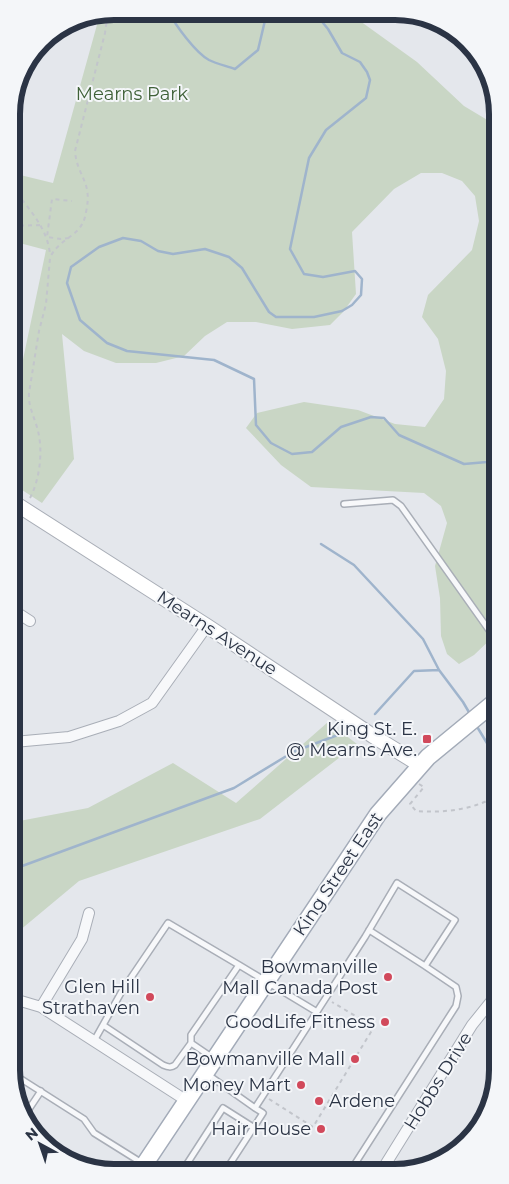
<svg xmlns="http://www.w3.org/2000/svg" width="509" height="1184" viewBox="0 0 509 1184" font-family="Montserrat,sans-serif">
<rect width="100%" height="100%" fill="#e4e7ec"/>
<path fill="#c9d6c5" d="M 114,11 L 357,13 L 360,21 L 417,62 L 464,106 L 494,124 L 496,634 L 474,655 L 459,664 L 447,654 L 441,636 L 440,598 L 435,566 L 447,523 L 441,506 L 424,493 L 311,487 L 281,465 L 246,428 L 257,413 L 304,402 L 358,410 L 395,424 L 425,427 L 444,399 L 446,371 L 438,339 L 422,317 L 428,295 L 472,250 L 479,221 L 475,196 L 462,181 L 442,173 L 421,173 L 394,189 L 352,232 L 356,294 L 343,312 L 330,325 L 292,329 L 256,322 L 227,322 L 205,336 L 184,356 L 156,363 L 116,363 L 84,351 L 62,334 L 74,459 L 42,503 L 13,484 L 12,412 L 46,250 L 12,241 L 12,173 L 53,183 L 100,14 Z
M 328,722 L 357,744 L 260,819 L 79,881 L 19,931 L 14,933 L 14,822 L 88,808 L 173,763 L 236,803 Z"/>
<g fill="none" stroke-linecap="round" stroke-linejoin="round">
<path stroke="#9fb4cc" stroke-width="2.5" d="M 169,12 C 175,25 196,53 209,60 C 217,64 227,66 235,69 L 258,50 L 267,12
M 315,13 L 328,29 L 342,53 L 360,62 L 367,72 L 370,80 L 366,98 L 326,130 L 309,158 L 290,249 L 304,274 L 323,277 L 355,271 L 362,279 L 361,295 L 352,305 L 342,311 L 314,317 L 276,317 L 269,312 L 242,268 L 229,257 L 205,249 L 173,254 L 158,251 L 141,241 L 123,238 L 99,247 L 71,267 L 67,283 L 80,320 L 107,343 L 127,351 L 214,360 L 254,379 L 256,425 L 271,443 L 292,454 L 312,452 L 341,427 L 371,417 L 384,418 L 399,435 L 464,464 L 487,462 L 496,458
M 321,544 L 354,565 L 423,639 L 439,670 L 463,702 L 470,714
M 375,714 L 414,671 L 439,670
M 476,725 L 496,758
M 14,869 L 234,788 L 293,752 L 335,736 L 342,735"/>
<defs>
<path id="lane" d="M 344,504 L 393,500 L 401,506 L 496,640
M 369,930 L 425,966
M 103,1025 L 163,1065 C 168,1067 171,1068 175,1065 L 191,1043 L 191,1035 L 239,965 L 317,1012
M 94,1041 L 122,991 L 168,923 L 239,965
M 191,1043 L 213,1058
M 207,1074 L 255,1108
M 15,1081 L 18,1077 L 84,1119 L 94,1133 L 142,1163
M 25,1115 L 41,1091
M 183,1170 L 223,1108 L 253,1127
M 226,1170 L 263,1113 L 255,1108 L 365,937 L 397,883 L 455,920 L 425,966 L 456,987 L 458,996 L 456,1006 L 351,1170"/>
<path id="street" d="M 15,95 L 27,62
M 13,610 L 30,621
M 14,742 L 69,737 L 119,721 L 152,703 L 207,626
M 14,999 L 41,1007 L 187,1101
M 41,1007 L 82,939 L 89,913
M 382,1170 L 472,1025 L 497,994"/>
<path id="secondary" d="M 13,502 L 207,626 L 373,736 L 420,765"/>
<path id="primary" d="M 140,1171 L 378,814 L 428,757 L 496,701"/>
</defs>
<use href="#lane" stroke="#a9aeb7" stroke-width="8"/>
<use href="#street" stroke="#a9aeb7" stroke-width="12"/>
<use href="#secondary" stroke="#a9aeb7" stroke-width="16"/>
<use href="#primary" stroke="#a3abb8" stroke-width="19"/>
<path stroke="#c2c5cb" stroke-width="2" stroke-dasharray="4 4" stroke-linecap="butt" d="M 12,187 C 28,208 48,228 50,255
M 12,226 L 40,225
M 69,238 L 61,239 L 47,237 L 52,199 L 72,201
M 30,498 C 40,479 43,451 38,431 C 35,418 28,407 29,393 L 39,331 L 46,304 L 50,258 C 55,245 69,239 78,230 C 83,224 85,219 86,212 C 93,181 77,177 75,151 L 105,33 L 108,12
M 419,784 L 424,787 L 410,804 L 416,811 C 444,813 472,810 497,796
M 269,1099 L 313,1127 L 374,1027 L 332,1002"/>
<use href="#lane" stroke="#f7f8fa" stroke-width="5"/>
<use href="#street" stroke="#f7f8fa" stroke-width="10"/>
<use href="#secondary" stroke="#fff" stroke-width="14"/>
<use href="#primary" stroke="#fff" stroke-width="16"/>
</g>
<g fill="#d1495b" stroke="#f4f6f9" stroke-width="2">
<rect x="422" y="734" width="10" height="10" rx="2.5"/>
<circle cx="388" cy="977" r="5"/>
<circle cx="150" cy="997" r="5"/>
<circle cx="385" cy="1022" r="5"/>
<circle cx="355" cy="1059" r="5"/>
<circle cx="301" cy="1085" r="5"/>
<circle cx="319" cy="1101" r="5"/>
<circle cx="321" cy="1129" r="5"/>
</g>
<g text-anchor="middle" stroke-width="4" stroke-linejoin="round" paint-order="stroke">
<g font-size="18" fill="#3f6138" stroke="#f4f6f9">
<text x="132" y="100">Mearns Park</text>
</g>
<g font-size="18" fill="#2b3445" stroke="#f4f6f9">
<text transform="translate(217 633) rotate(33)" y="6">Mearns Avenue</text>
<text transform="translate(338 874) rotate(-56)" y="6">King Street East</text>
<text transform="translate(438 1081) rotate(-58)" y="6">Hobbs Drive</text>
</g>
<g font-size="18" fill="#2b3445" stroke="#f4f6f9" text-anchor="end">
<text x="417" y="735">King St. E.<tspan x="417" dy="21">@ Mearns Ave.</tspan></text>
<text x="378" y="973">Bowmanville<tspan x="378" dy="21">Mall Canada Post</tspan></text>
<text x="140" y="993">Glen Hill<tspan x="140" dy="21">Strathaven</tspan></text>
<text x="375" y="1028">GoodLife Fitness</text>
<text x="345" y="1065">Bowmanville Mall</text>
<text x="291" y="1091">Money Mart</text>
<text x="329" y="1107" text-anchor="start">Ardene</text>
<text x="311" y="1135">Hair House</text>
</g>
</g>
<path d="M0 0H509V1184H0ZM114 20H395A94 94 0 0 1 489 114V1070A94 94 0 0 1 395 1164H114A94 94 0 0 1 20 1070V114A94 94 0 0 1 114 20Z" fill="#f4f6f9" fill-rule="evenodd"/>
<path fill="none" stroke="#2b3445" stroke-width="6" d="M114 20H395A94 94 0 0 1 489 114V1070A94 94 0 0 1 395 1164H114A94 94 0 0 1 20 1070V114A94 94 0 0 1 114 20Z"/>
<g transform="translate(40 1144) rotate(320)" stroke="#f4f6f9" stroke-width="4" paint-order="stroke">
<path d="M0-4L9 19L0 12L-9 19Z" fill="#2b3445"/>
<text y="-8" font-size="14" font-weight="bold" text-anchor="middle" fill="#2b3445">N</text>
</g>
</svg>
